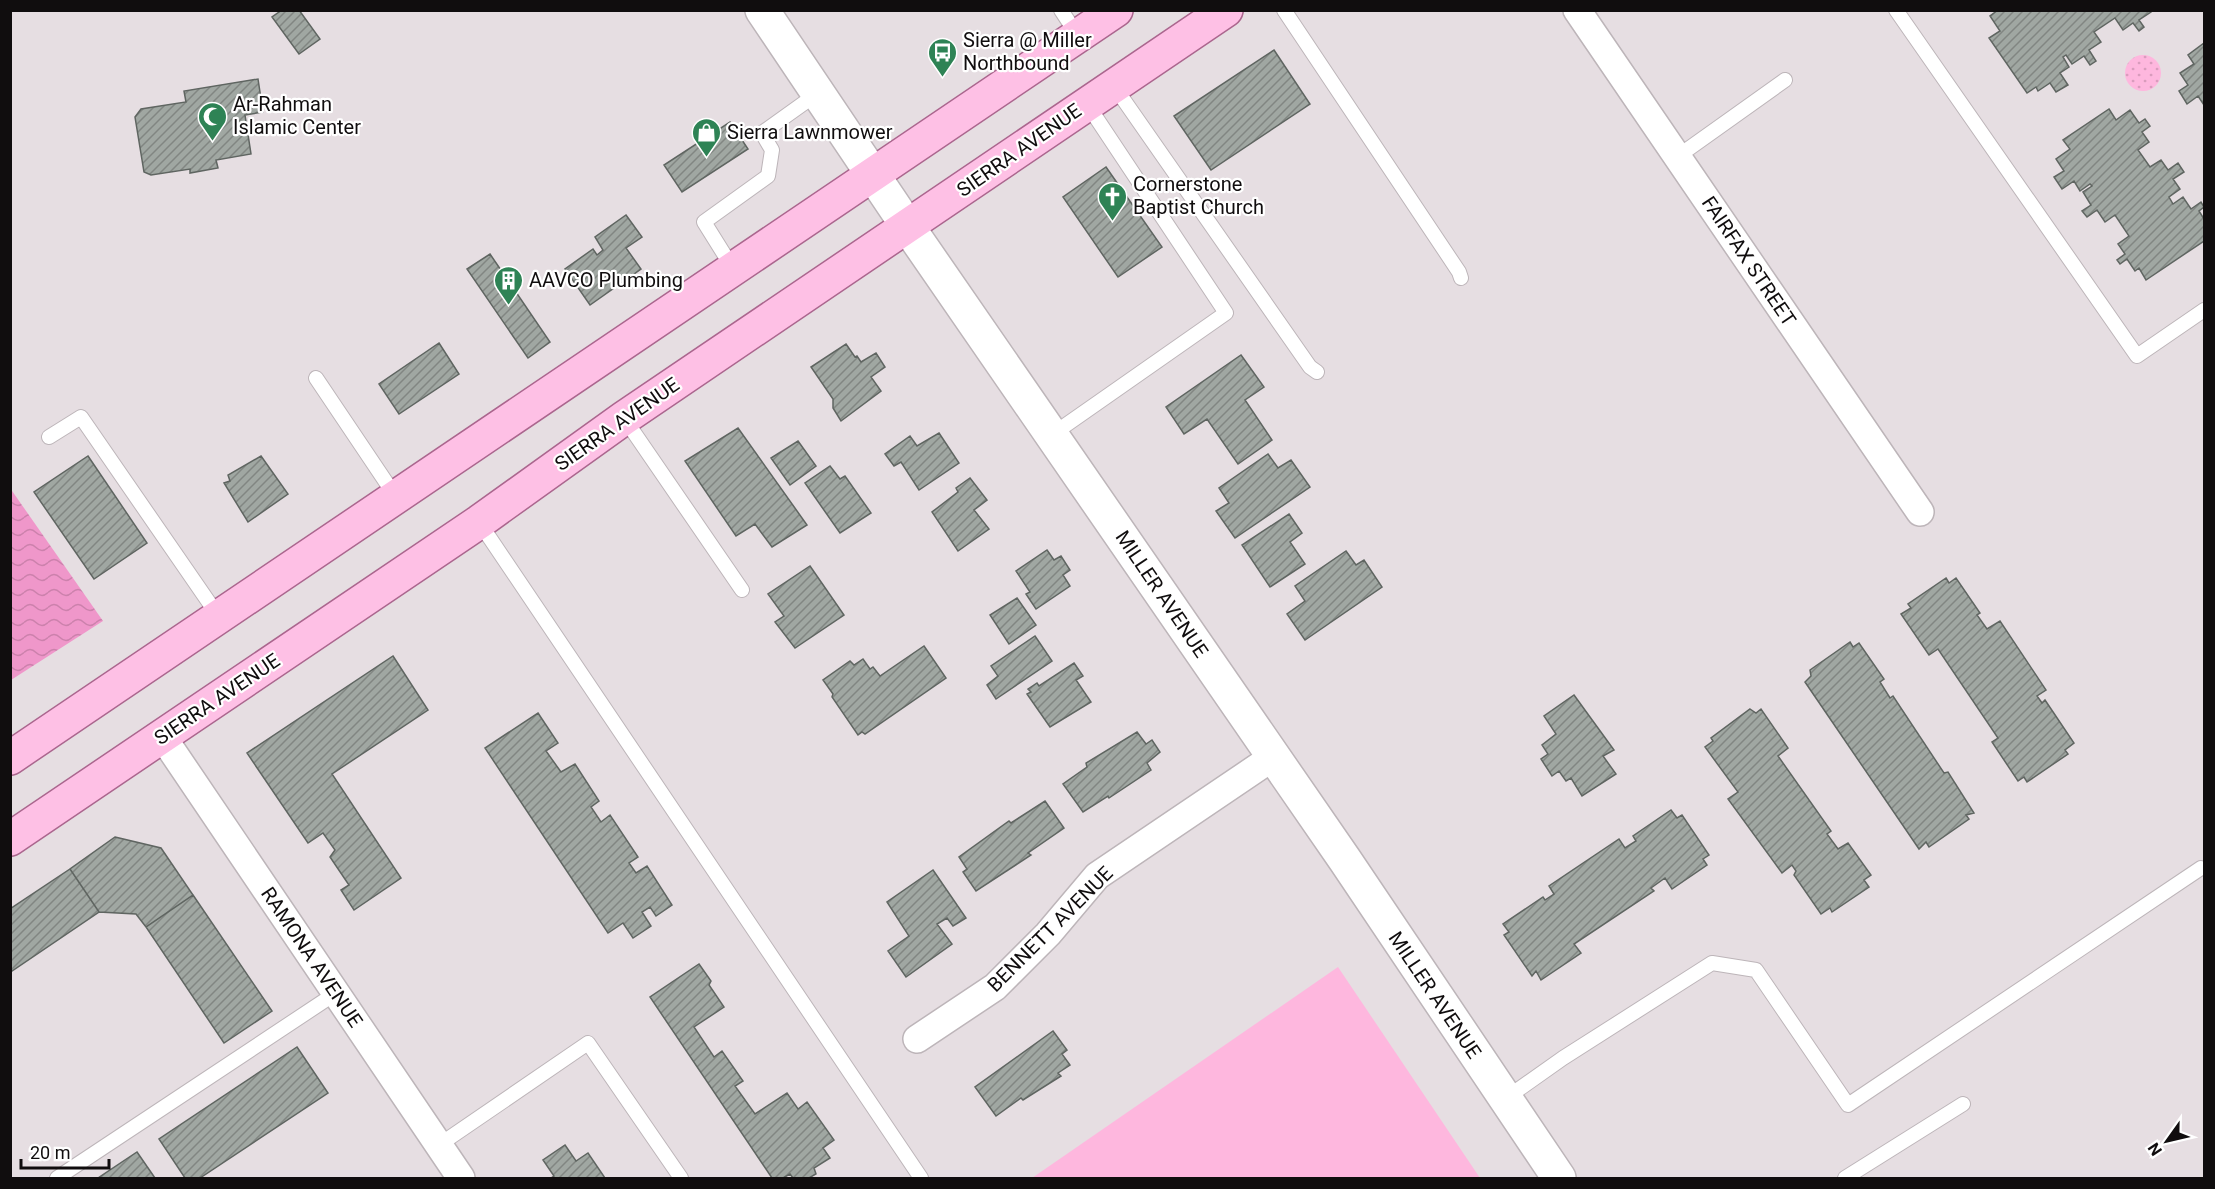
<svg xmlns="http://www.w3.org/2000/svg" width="2215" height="1189" viewBox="0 0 2215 1189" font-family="Roboto,sans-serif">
<defs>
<pattern id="park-dots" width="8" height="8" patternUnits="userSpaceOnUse" patternTransform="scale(1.5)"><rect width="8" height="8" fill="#feb7de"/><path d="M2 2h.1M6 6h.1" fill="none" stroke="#d99cbd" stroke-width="1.8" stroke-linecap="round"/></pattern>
<pattern id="water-waves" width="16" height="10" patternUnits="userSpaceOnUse" patternTransform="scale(1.5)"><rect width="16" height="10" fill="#ef97ca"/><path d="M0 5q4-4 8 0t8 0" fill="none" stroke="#cc81ac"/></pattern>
<pattern id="building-hatch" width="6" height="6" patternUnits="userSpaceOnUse" patternTransform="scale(1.5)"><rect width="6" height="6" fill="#a0a7a2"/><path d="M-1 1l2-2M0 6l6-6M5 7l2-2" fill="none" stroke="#818682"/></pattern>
</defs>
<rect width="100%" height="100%" fill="#e6dee2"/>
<path fill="url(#park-dots)" d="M2125 73a18 18 0 1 1 36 0a18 18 0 1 1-36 0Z"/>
<path fill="#feb7de" d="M 1338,967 L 1480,1178 L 1032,1178 Z"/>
<path fill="url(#water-waves)" d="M 10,488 L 103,621 L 11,680 L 10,680 Z"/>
<path fill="url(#building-hatch)" stroke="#5f6561" stroke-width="1.5" d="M 282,10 L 299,10 L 320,39 L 299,54 L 272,17 Z
M 1998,10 L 2150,10 L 2151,12 L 2139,20 L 2144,27 L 2139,31 L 2133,23 L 2123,30 L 2115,18 L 2094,32 L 2101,42 L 2089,50 L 2096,61 L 2090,65 L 2084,56 L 2072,64 L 2066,55 L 2063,57 L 2069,67 L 2060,73 L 2068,85 L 2056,92 L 2050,83 L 2038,91 L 2036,87 L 2027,93 L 1989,38 L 2000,31 L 1990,16 Z
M 2204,43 L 2204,105 L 2198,96 L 2187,104 L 2179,91 L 2188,85 L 2180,73 L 2194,64 L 2188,55 Z
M 1274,50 L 1310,104 L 1211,170 L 1174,116 Z
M 258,79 L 263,112 L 245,115 L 251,154 L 216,160 L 218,168 L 190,173 L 190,169 L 151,175 L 144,172 L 135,117 L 141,109 L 186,102 L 184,91 Z
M 2109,109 L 2116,120 L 2130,110 L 2139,123 L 2145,119 L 2150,126 L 2142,132 L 2149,142 L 2138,150 L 2150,167 L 2161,160 L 2168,170 L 2178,163 L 2184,172 L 2173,179 L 2180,189 L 2169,197 L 2173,204 L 2183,197 L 2191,209 L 2201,202 L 2204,207 L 2199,211 L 2204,219 L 2204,241 L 2146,280 L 2139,268 L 2135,271 L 2127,259 L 2120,264 L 2117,260 L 2125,254 L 2118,244 L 2129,236 L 2115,215 L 2105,222 L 2097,210 L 2087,217 L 2082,211 L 2091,205 L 2083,192 L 2092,186 L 2090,184 L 2080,191 L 2074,181 L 2062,189 L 2054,177 L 2064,171 L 2056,159 L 2070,149 L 2063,140 Z
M 730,122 L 748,149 L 682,192 L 664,165 Z
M 1106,167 L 1162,247 L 1118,277 L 1063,197 Z
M 626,215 L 642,237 L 626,248 L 641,269 L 590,305 L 565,269 L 593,249 L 597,255 L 603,250 L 595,237 Z
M 490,254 L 550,342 L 528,358 L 467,269 Z
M 439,343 L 459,374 L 399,414 L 379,384 Z
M 846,344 L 855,357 L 857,356 L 861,362 L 876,353 L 885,367 L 871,377 L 881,391 L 841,421 L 833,408 L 833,399 L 811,367 Z
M 1241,355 L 1264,387 L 1245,400 L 1272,440 L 1238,464 L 1207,419 L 1184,434 L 1166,407 Z
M 738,428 L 807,525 L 772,547 L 755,524 L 736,536 L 685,461 Z
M 939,433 L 959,463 L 919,490 L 901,462 L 894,466 L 885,454 L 910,436 L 917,446 Z
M 798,441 L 816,466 L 790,485 L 771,458 Z
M 1268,454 L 1278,468 L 1291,460 L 1310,487 L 1235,538 L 1216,511 L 1229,503 L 1219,488 Z
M 88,456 L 147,543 L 94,579 L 34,492 Z
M 261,456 L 288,494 L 248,522 L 224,483 L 230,481 L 228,475 Z
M 830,466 L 840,479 L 845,476 L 871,513 L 840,533 L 805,483 Z
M 970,478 L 987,500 L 974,510 L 989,529 L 958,551 L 932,512 L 958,492 L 956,488 Z
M 1289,514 L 1302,533 L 1290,542 L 1305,564 L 1270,587 L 1242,545 Z
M 1047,550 L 1054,560 L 1061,556 L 1070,570 L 1063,575 L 1070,586 L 1036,609 L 1026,594 L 1030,592 L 1016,571 Z
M 1346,551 L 1356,565 L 1364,560 L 1382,587 L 1305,640 L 1287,614 L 1305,601 L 1295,586 Z
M 810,566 L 844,615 L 795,648 L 775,622 L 784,616 L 768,594 Z
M 1946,578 L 1949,583 L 1956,578 L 1980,613 L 1977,615 L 1987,629 L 2000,621 L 2046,690 L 2037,696 L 2042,703 L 2045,700 L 2074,743 L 2065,750 L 2068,754 L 2027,782 L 2024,777 L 2018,781 L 1992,742 L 1998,738 L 1938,649 L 1929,655 L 1901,614 L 1911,608 L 1908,604 Z
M 1017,598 L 1036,625 L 1009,644 L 990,615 Z
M 1035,636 L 1052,661 L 996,699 L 987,685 L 998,676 L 991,666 Z
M 1850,642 L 1853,647 L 1859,643 L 1884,679 L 1880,682 L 1890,698 L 1893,696 L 1944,773 L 1948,772 L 1974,813 L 1966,815 L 1969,819 L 1929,847 L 1926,842 L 1919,849 L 1805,682 L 1811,676 L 1810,670 Z
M 924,646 L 946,678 L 865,734 L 862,732 L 858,735 L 832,697 L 833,694 L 823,680 L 850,661 L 854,665 L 863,659 L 870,669 L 873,667 L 880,676 Z
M 393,656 L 428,710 L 332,774 L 401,878 L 354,910 L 341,890 L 349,885 L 330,857 L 335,850 L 323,833 L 308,843 L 247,753 Z
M 1074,663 L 1083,676 L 1076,680 L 1091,702 L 1050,727 L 1027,694 L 1031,692 L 1028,689 L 1037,683 L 1039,686 Z
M 1574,695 L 1614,750 L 1603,756 L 1616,774 L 1582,796 L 1571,778 L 1566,781 L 1559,771 L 1552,776 L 1541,759 L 1548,754 L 1542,745 L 1556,734 L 1544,716 Z
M 1750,709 L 1756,713 L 1761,709 L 1788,748 L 1778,756 L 1831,831 L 1827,834 L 1838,849 L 1848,843 L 1871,875 L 1864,880 L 1869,887 L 1832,912 L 1830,908 L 1821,914 L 1794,875 L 1796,871 L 1792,865 L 1782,873 L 1728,799 L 1738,792 L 1705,747 L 1713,741 L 1711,738 Z
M 538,713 L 558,743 L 546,751 L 561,772 L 575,764 L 599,801 L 591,807 L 601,822 L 610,815 L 638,857 L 629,863 L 636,873 L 647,866 L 672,905 L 656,916 L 650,907 L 642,912 L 651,926 L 633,938 L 623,923 L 608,933 L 485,748 Z
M 1137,732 L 1146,744 L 1152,740 L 1160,752 L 1147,763 L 1151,770 L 1109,798 L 1108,796 L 1083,812 L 1063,784 L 1087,767 L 1086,763 Z
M 1045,801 L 1064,828 L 1028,853 L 1031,855 L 976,891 L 963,872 L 967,869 L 959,857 L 1009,821 L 1011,823 Z
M 1671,810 L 1677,818 L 1682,815 L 1709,855 L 1703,859 L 1707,865 L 1672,889 L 1665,878 L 1651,888 L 1654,891 L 1574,944 L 1581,953 L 1541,980 L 1536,971 L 1532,976 L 1504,935 L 1509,932 L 1503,924 L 1543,897 L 1545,900 L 1554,894 L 1549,886 L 1619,839 L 1625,848 L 1636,841 L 1633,836 Z
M 115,837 L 161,848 L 193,895 L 146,927 L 136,914 L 99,912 L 70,869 Z
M 70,869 L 99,912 L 12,971 L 10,969 L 10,909 Z
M 933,870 L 966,918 L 953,926 L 947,918 L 937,924 L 952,944 L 906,977 L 888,951 L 909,936 L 887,902 Z
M 193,895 L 272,1011 L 224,1043 L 146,927 Z
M 699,964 L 711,981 L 709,985 L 724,1007 L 694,1027 L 714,1057 L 722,1051 L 743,1081 L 735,1086 L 755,1114 L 787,1093 L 798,1109 L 807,1102 L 834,1140 L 823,1148 L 830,1158 L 814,1168 L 816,1174 L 809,1178 L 793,1178 L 790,1174 L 783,1178 L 772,1178 L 650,997 Z
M 1053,1031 L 1067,1050 L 1062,1054 L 1070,1065 L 1058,1073 L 1061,1076 L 1023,1100 L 1021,1098 L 996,1116 L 975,1087 Z
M 297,1047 L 328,1093 L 200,1178 L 185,1178 L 159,1139 Z
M 565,1145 L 576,1161 L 588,1153 L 605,1178 L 551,1178 L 554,1176 L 543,1160 Z
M 137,1152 L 155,1178 L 98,1178 Z"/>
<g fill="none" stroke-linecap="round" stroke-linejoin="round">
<defs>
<path id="lane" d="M 1061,10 L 1078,36
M 1284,10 L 1459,272 L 1461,278
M 1896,10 L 2137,356 L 2204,310
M 1114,86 L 1310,367 L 1317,372
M 1677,157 L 1785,80
M 734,270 L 704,222 L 768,176 L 772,150 L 762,133 L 818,93
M 316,378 L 396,497
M 624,418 L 742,590
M 1053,434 L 1226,313 L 1087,104
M 49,437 L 81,417 L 219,617
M 479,522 L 921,1178
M 1505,1099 L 1563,1058 L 1712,963 L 1756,970 L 1848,1105 L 2201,868
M 439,1145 L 588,1043 L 681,1178
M 57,1178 L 336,993
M 1845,1178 L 1963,1104"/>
<path id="street" d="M 1577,10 L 1920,512
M 162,736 L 461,1178
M 917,1039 L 995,987 L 1048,934 L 1097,876 L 1273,757"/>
<path id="secondary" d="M 762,10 L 908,227 L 1345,860 L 1559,1178"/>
<path id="primary" d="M 10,758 L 1116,10
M 10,839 L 479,522 L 624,418 L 1226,10"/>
</defs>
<use href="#lane" stroke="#bdb5b9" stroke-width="16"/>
<use href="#street" stroke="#bdb5b9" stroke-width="30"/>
<use href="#secondary" stroke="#bdb5b9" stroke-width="36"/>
<use href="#primary" stroke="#ab668e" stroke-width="36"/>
<use href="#lane" stroke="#fff" stroke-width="14"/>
<use href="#street" stroke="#fff" stroke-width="27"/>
<use href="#secondary" stroke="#fff" stroke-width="33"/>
<use href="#primary" stroke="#fec0e5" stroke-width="33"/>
</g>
<defs>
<symbol id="bus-pin" viewBox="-11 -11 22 30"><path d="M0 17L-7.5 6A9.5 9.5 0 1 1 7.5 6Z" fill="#2e8355" stroke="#fff"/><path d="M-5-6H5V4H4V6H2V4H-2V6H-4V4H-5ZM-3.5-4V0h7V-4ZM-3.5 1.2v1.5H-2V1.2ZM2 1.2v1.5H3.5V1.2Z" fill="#fff"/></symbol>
<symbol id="mosque-pin" viewBox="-11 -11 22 30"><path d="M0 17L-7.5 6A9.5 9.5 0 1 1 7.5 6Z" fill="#2e8355" stroke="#fff"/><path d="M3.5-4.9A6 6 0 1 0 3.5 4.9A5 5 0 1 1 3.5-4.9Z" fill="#fff"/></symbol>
<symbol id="shop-pin" viewBox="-11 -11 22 30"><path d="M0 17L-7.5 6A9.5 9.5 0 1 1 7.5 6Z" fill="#2e8355" stroke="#fff"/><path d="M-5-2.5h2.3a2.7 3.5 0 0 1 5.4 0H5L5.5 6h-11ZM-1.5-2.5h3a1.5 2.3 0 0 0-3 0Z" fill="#fff"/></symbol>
<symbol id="church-pin" viewBox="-11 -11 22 30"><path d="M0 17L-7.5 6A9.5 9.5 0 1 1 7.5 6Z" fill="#2e8355" stroke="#fff"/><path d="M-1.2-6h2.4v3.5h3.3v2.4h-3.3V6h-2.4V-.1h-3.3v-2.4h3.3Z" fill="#fff"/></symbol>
<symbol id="building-pin" viewBox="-11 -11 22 30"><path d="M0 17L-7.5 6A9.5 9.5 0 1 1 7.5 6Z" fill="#2e8355" stroke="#fff"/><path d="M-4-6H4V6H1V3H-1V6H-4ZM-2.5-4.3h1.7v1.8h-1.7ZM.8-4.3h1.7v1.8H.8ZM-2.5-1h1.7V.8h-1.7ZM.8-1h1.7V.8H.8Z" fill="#fff"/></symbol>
</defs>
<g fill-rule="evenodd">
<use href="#bus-pin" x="926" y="36" width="33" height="45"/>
<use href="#mosque-pin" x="196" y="100" width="33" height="45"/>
<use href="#shop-pin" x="690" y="116" width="33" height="45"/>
<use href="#church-pin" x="1096" y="180" width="33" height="45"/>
<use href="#building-pin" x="492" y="264" width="33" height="45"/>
</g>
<g text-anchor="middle" stroke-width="4.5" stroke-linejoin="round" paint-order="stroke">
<g font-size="20" fill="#100d0e" stroke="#fff" text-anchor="start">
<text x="963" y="47">Sierra @ Miller<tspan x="963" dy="23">Northbound</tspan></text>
<text x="233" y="111">Ar-Rahman<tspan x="233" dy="23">Islamic Center</tspan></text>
<text x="727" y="139">Sierra Lawnmower</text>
<text x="1133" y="191">Cornerstone<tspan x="1133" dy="23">Baptist Church</tspan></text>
<text x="529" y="287">AAVCO Plumbing</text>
</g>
<g font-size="20" fill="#100d0e" stroke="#fff">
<text transform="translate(1019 150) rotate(-35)" y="7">SIERRA AVENUE</text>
<text transform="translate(1749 261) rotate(56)" y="7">FAIRFAX STREET</text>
<text transform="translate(617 424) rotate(-35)" y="7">SIERRA AVENUE</text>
<text transform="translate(1162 594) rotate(56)" y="7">MILLER AVENUE</text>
<text transform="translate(217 699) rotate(-34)" y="7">SIERRA AVENUE</text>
<text transform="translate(1050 929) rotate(-45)" y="7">BENNETT AVENUE</text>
<text transform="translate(312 957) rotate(56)" y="7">RAMONA AVENUE</text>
<text transform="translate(1435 995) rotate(56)" y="7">MILLER AVENUE</text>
</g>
</g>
<rect width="2215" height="1189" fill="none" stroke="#100d0e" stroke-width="24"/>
<g transform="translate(2167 1141) rotate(236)" stroke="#ffffff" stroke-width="4.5" paint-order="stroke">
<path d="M0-4.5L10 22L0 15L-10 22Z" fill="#100d0e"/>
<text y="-9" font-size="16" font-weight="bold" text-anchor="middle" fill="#100d0e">N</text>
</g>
<path d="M21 1159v9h88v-9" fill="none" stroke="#100d0e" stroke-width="3"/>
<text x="30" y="1159" font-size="18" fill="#100d0e" stroke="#ffffff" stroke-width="4.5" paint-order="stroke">20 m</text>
</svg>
